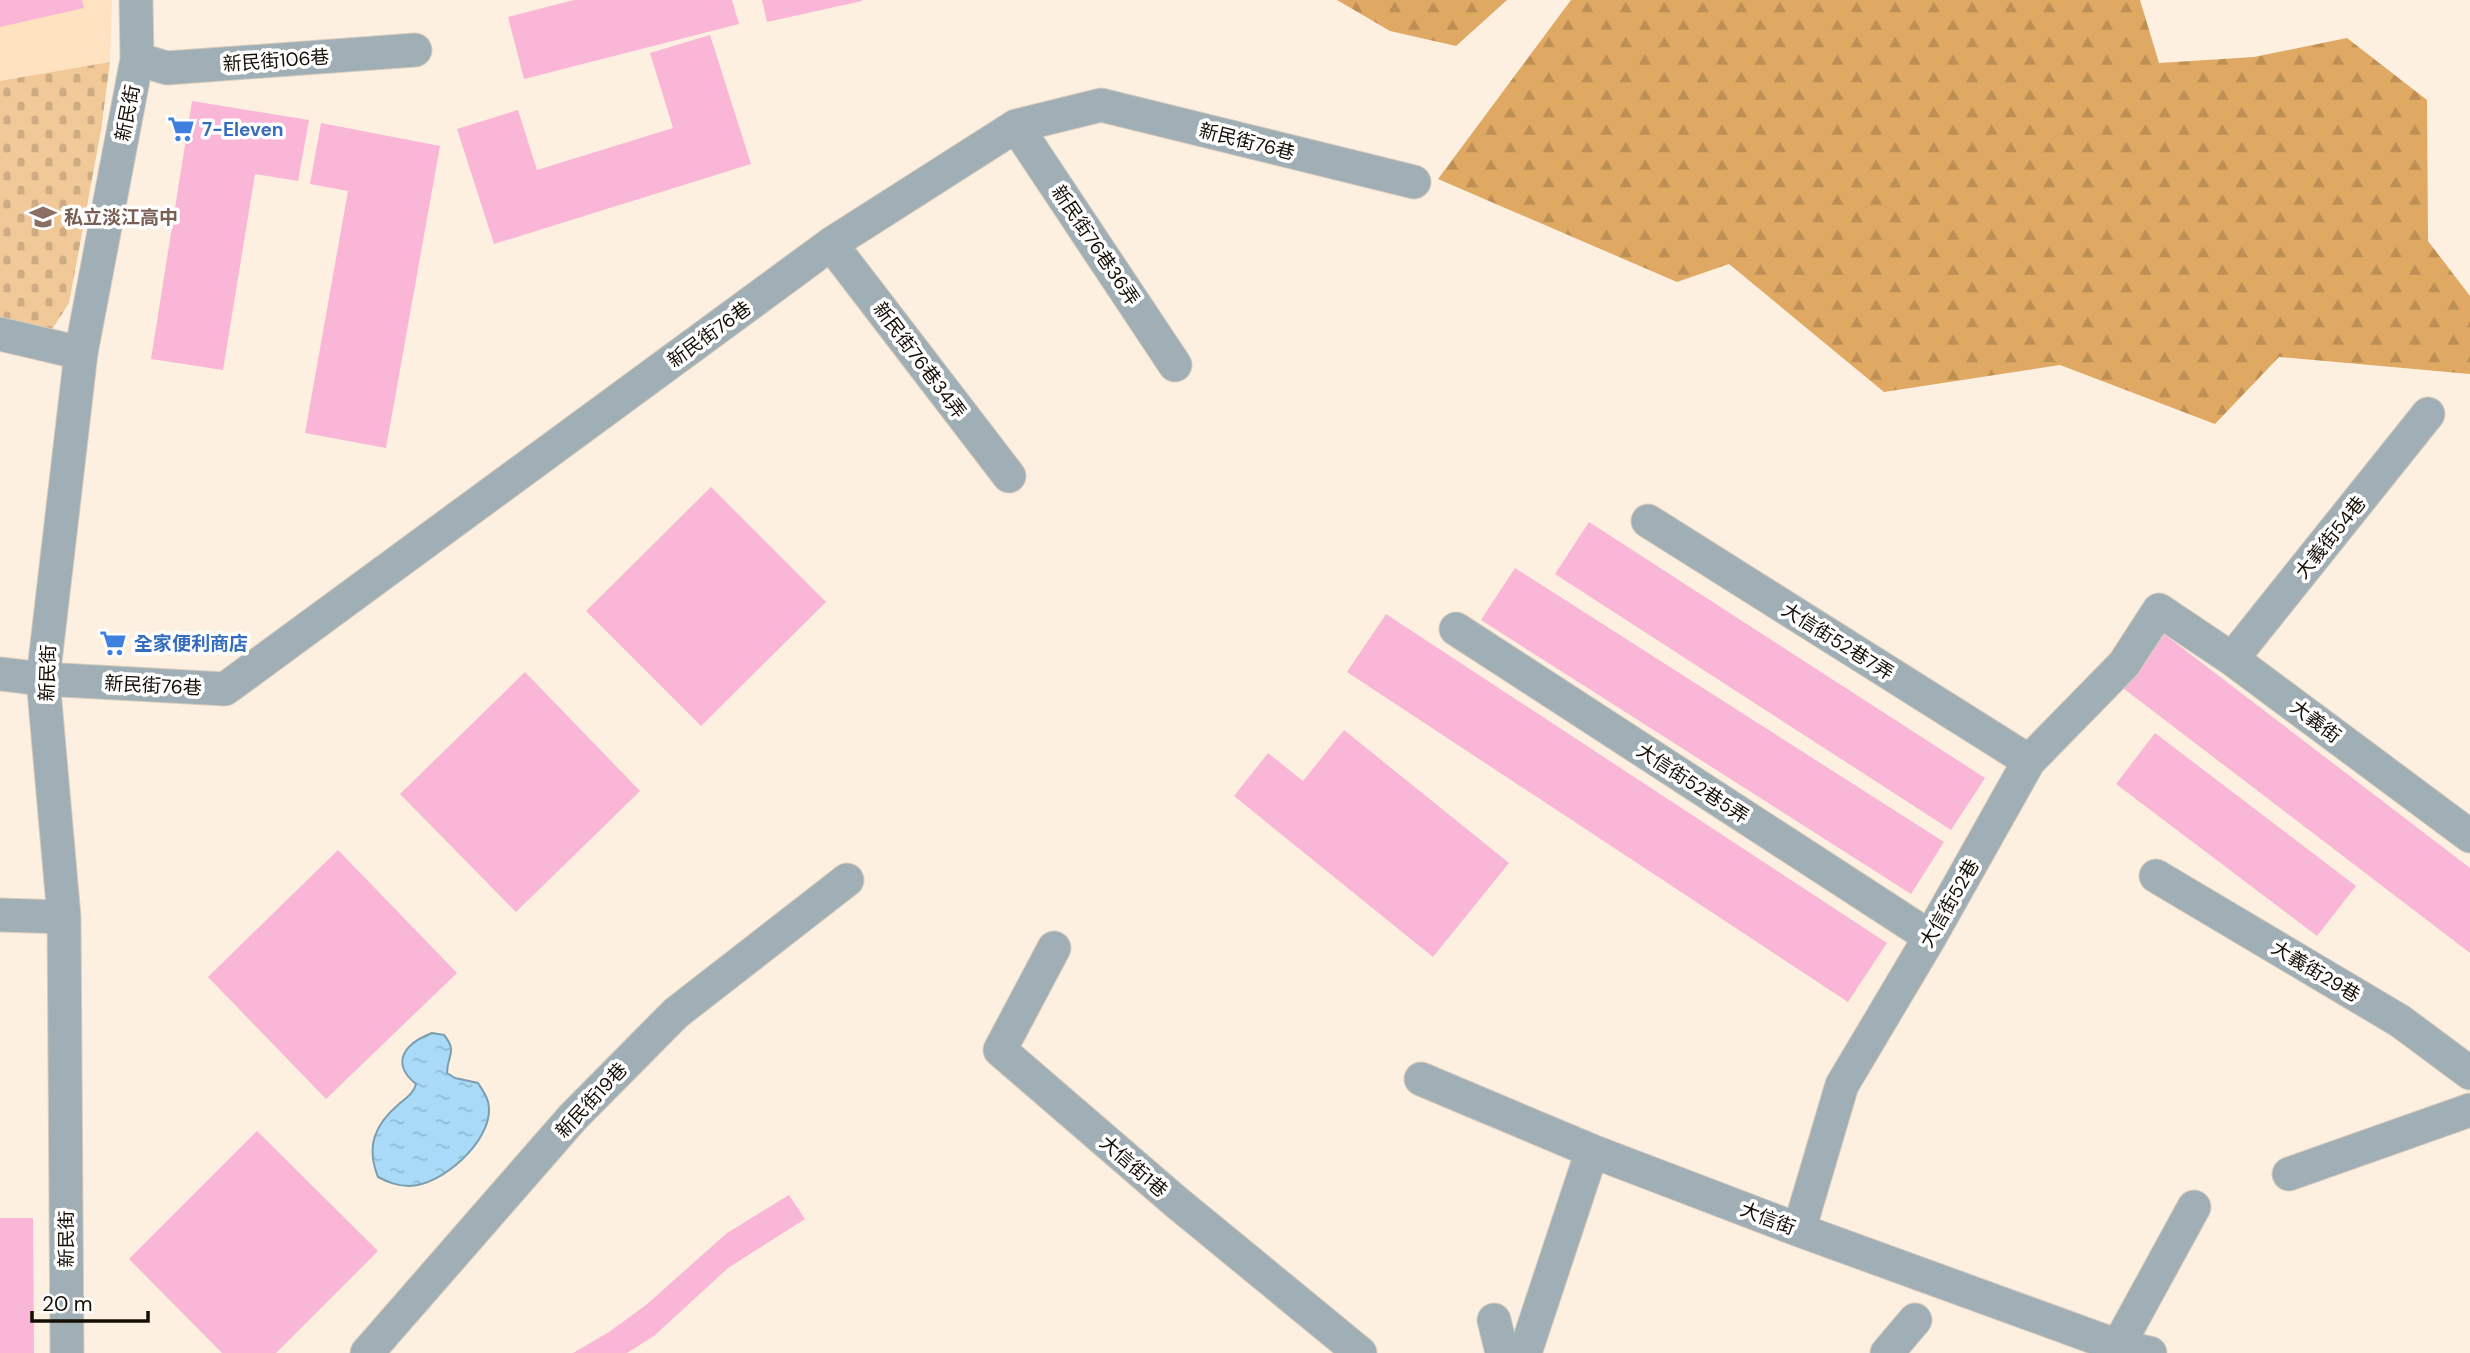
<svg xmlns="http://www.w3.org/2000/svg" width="2470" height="1353" viewBox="0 0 2470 1353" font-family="'DM Sans','Noto Sans TC',sans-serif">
<defs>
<pattern id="forest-firs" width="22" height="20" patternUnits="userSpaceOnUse" patternTransform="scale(1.75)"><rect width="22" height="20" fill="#dfa863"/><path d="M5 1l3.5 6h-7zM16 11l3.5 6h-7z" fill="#be8f54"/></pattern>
<pattern id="cemetery-stones" width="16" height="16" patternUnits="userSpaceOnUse" patternTransform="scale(1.75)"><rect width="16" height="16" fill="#f1c999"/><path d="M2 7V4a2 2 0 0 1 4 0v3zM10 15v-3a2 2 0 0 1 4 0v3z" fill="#ceab82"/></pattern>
<pattern id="water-ripples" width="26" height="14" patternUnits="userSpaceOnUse" patternTransform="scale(1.75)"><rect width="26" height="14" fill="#a9dbf8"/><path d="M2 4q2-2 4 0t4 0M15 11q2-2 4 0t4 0" fill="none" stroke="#91bbd3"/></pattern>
</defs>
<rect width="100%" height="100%" fill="#fef0e0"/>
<path fill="#ffe3c1" d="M 0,0 L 112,0 L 110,62 L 101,130 L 69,303 L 0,322 Z"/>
<path fill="url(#forest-firs)" d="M 1337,0 L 1507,0 L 1456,46 L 1390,31 Z
M 1571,0 L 2140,0 L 2159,63 L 2254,57 L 2347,38 L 2427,100 L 2428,241 L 2470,296 L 2470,374 L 2279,357 L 2215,424 L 2060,365 L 1884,392 L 1729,264 L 1677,282 L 1438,179 Z"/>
<path fill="url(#cemetery-stones)" d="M 110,62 L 101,130 L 69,303 L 51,331 L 0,322 L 0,81 Z"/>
<path fill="url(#water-ripples)" stroke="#7d9eaf" stroke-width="2" d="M 432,1033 L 444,1035 C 458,1052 447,1055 447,1073 L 455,1078 L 478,1083 C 483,1091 489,1099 489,1108 C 491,1142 441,1186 409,1186 C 397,1186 388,1182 378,1177 C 366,1147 374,1125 399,1104 C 406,1098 414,1093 416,1084 C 389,1062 406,1043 432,1033 Z"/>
<path fill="#f9b6d6" d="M 0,0 L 82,0 L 84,8 L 0,27 Z
M 574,0 L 732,0 L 739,24 L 524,79 L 508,17 Z
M 762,0 L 862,0 L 862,1 L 767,22 Z
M 710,35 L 751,164 L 494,244 L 457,129 L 518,110 L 537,170 L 673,128 L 650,53 Z
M 192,101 L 309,120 L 298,181 L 255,174 L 223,370 L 151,359 Z
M 321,123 L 440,146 L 386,448 L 305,433 L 348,191 L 310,184 Z
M 711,487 L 826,602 L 701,726 L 586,611 Z
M 1589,522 L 1985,778 L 1951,830 L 1555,574 Z
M 1515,568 L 1944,842 L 1911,894 L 1481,620 Z
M 1386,614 L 1887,943 L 1848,1002 L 1347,672 Z
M 2160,631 L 2470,868 L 2470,953 L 2119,685 Z
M 525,672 L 640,791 L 516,912 L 400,794 Z
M 1344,730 L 1509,863 L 1433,957 L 1234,796 L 1268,753 L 1303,781 Z
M 2155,733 L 2356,886 L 2317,936 L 2116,784 Z
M 338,850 L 457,973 L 326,1099 L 208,977 Z
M 257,1131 L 378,1251 L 276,1353 L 222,1353 L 129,1259 Z
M 789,1195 L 805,1219 L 728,1268 L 654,1336 L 627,1353 L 573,1353 L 609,1332 L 646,1305 L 727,1233 Z
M 0,1218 L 33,1218 L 34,1353 L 0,1353 Z"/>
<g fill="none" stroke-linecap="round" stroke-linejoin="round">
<defs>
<path id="street" d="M 137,59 L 167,68 L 415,50
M 1016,126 L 1175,365
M 831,244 L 1009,476
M 0,334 L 81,353
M 1648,521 L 2029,761
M 1456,629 L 1930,937
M 2232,659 L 2428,414
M 0,674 L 43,679 L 225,689 L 831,244 L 1016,126 L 1101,105 L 1414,182
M 2156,876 L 2400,1021 L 2470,1073
M 0,915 L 64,917
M 1054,948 L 1000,1050 L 1175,1201 L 1360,1353
M 1421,1079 L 1592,1151 L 1799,1230 L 2118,1346 L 2194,1207
M 2289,1174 L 2470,1110
M 1799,1230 L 1842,1085 L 1930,937 L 2029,761 L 2124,664 L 2159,610 L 2232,659 L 2470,836
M 1494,1320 L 1502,1353
M 67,1353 L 64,917 L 43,679 L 81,353 L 137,59 L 136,0
M 367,1353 L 573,1117 L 676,1013 L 847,880
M 1525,1353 L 1592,1151
M 1887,1353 L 1915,1320
M 2113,1353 L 2118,1346 L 2150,1353"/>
</defs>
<use href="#street" stroke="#d9ccbd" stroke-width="35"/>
<use href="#street" stroke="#a0afb6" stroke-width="33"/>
</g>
<defs>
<symbol id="supermarket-bare" viewBox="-9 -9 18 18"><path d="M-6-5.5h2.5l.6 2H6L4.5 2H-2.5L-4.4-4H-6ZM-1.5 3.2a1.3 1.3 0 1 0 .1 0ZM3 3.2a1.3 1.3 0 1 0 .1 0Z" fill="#3f7fe0" stroke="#fff" stroke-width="2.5" paint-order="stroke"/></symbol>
<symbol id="school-bare" viewBox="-9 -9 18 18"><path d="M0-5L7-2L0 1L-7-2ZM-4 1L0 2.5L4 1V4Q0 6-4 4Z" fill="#8d6e63" stroke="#fff" stroke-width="2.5" paint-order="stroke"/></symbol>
</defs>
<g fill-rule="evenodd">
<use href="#supermarket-bare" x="162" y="110" width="38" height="38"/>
<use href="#school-bare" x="24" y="198" width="38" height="38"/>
<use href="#supermarket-bare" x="94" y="624" width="38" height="38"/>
</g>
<g text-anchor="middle" stroke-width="7" stroke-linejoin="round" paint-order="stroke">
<g font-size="19" fill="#150e05" stroke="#fff">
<text transform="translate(276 60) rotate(-4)" y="7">新民街106巷</text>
<text transform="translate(127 113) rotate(-79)" y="7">新民街</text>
<text transform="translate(1247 141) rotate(14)" y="7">新民街76巷</text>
<text transform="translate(1096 245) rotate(56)" y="7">新民街76巷36弄</text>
<text transform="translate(709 334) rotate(-36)" y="7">新民街76巷</text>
<text transform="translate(920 360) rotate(53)" y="7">新民街76巷34弄</text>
<text transform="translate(2330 537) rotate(-51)" y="7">大義街54巷</text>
<text transform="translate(1838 641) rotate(32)" y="7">大信街52巷7弄</text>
<text transform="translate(47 673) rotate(-88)" y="7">新民街</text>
<text transform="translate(153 685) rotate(3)" y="7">新民街76巷</text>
<text transform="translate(2316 721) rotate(37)" y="7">大義街</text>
<text transform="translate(1693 783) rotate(33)" y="7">大信街52巷5弄</text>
<text transform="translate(1949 903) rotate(-60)" y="7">大信街52巷</text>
<text transform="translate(2316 971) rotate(31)" y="7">大義街29巷</text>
<text transform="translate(591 1100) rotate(-47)" y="7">新民街19巷</text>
<text transform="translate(1134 1166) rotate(41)" y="7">大信街1巷</text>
<text transform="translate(1768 1218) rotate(21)" y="7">大信街</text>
<text transform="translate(66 1239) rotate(-90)" y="7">新民街</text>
</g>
<g font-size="19" font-weight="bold" fill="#366cbe" stroke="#fff" text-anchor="start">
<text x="202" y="136">7-Eleven</text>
<text x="134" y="650">全家便利商店</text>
</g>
<g font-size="19" font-weight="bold" fill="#785e54" stroke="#fff" text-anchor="start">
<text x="64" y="224">私立淡江高中</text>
</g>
</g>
<path d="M32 1311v10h116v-10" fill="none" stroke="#150e05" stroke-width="3.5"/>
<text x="42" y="1311" font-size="21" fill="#150e05" stroke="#ffffff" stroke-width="5" paint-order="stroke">20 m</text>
</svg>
